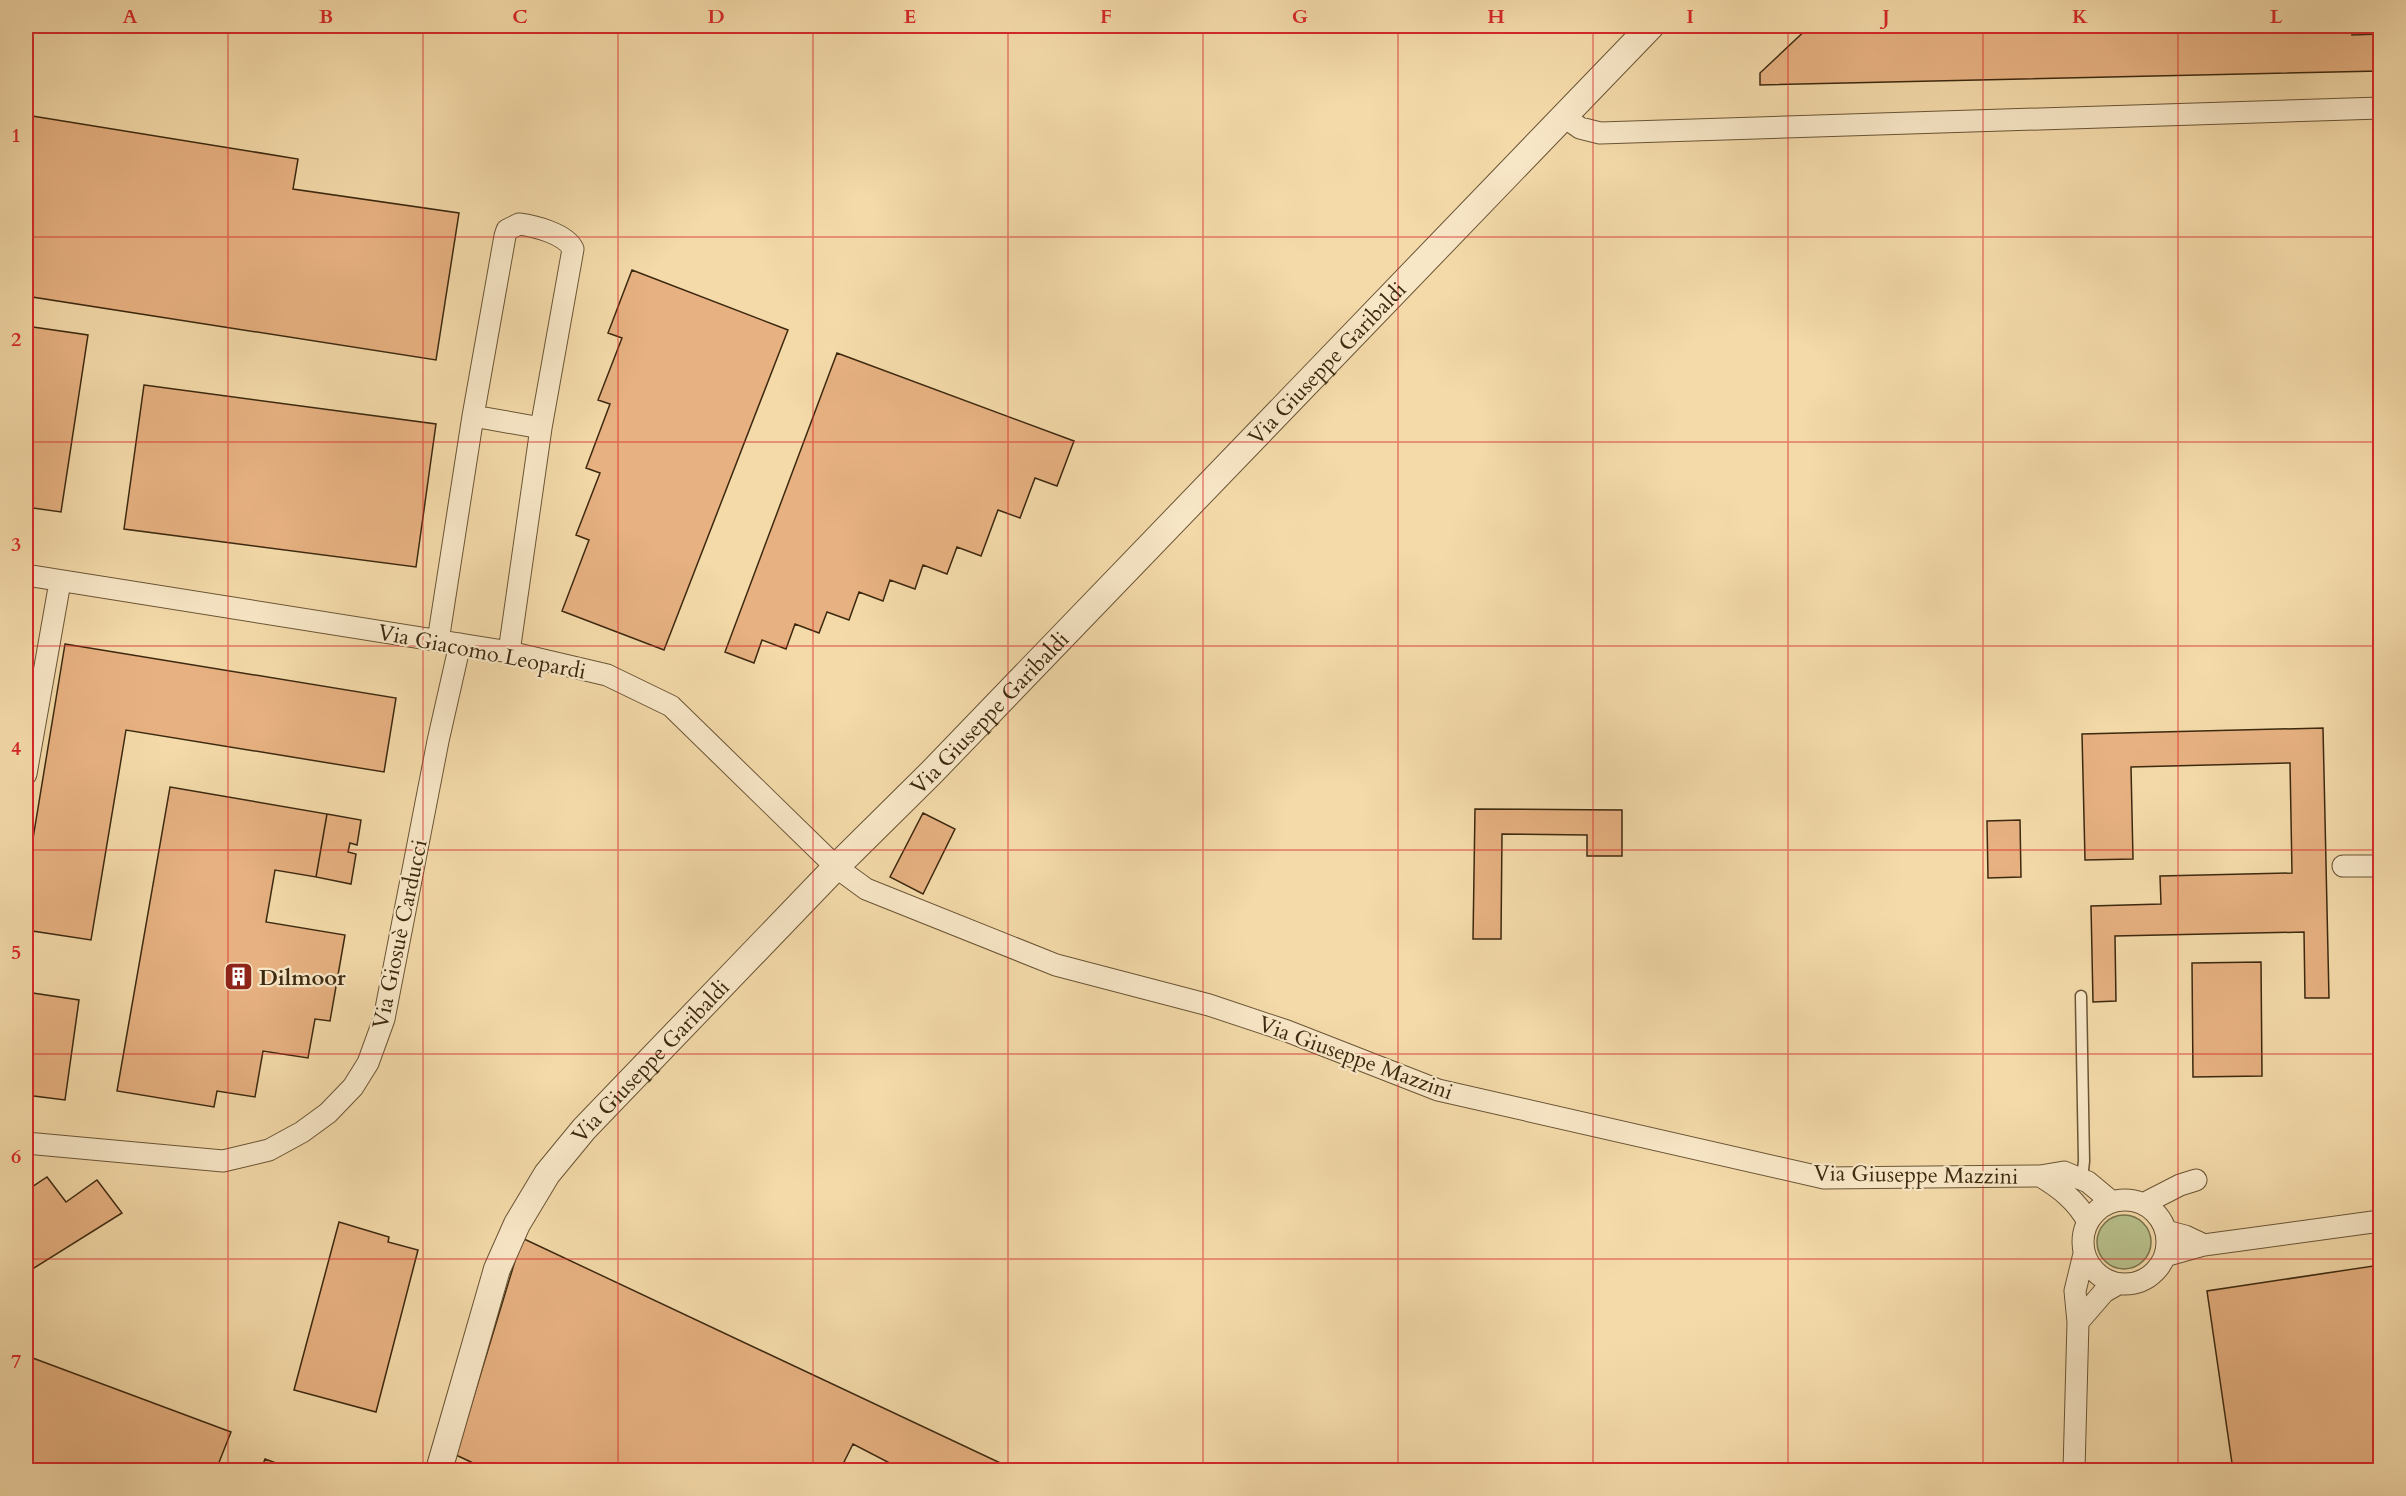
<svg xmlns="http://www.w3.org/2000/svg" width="2406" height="1496" viewBox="0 0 2406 1496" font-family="Cardo,serif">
<rect width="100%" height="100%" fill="#f4daa9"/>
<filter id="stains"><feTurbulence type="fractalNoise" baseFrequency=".00333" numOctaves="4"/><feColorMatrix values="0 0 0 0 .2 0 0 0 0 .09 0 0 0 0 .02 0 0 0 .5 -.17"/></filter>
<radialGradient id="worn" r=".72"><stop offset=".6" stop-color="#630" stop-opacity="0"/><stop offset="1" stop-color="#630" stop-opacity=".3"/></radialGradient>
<path fill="#b8c08b" stroke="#7a744e" stroke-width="1.5" d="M2097 1242a27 27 0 1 1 54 0a27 27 0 1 1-54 0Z"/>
<path fill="#e7b181" stroke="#3c2910" stroke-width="1.5" d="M 1810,26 L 2351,26 L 2352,35 L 2380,34 L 2380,71 L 1760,85 L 1760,73 Z
M 26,115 L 298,159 L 293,189 L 459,213 L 436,360 L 26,296 Z
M 632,270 L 788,330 L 664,650 L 562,611 L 589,540 L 576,535 L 600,473 L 586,468 L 610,404 L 598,400 L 622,338 L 608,333 Z
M 26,326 L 88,335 L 61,512 L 26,507 Z
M 837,353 L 1074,441 L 1057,486 L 1035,478 L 1020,518 L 998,510 L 981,556 L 957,547 L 947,574 L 923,565 L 915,589 L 890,580 L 883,601 L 859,592 L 849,620 L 827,612 L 819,633 L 795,624 L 786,649 L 762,640 L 754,663 L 725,652 Z
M 144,385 L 436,424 L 416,567 L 124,529 Z
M 65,644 L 396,698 L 384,772 L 126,730 L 91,940 L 26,930 L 26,881 Z
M 2323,728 L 2329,998 L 2305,998 L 2304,932 L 2115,936 L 2116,1001 L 2093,1002 L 2091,906 L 2161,904 L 2160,876 L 2292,873 L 2290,763 L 2131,767 L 2133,859 L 2085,860 L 2082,734 Z
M 170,787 L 327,814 L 316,877 L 275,870 L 266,922 L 345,935 L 330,1021 L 315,1019 L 308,1058 L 263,1051 L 255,1097 L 217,1091 L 214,1107 L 117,1091 Z
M 1475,809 L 1622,810 L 1622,856 L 1587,856 L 1587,835 L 1502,834 L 1501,939 L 1473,939 Z
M 923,813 L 955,829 L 923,894 L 890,877 Z
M 327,814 L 361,820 L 357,845 L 350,843 L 348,852 L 356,854 L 351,884 L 316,877 Z
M 2020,820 L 2021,877 L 1988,878 L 1987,821 Z
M 2261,962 L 2262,1076 L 2193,1077 L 2192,963 Z
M 26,992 L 79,1000 L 65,1100 L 26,1095 Z
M 47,1177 L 66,1202 L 97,1180 L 122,1213 L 26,1273 L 26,1191 Z
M 339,1222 L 389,1237 L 388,1242 L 418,1250 L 376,1412 L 294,1390 Z
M 522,1238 L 1011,1468 L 1009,1470 L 903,1470 L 853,1444 L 840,1470 L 486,1470 L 486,1469 L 456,1455 Z
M 2380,1265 L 2380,1470 L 2233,1470 L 2207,1291 Z
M 30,1357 L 231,1432 L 216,1470 L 26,1470 L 26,1369 Z
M 265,1459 L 295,1470 L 261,1470 Z"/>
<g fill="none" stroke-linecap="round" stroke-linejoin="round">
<defs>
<path id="service" d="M 2081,996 L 2084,1161 L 2082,1179"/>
<path id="minor" d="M 1563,116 L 1580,128 L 1600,133 L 2380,108
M 473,416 L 541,428
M 26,575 L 509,652 L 607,675 L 671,706 L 836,867 L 866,889 L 1056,965 L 1209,1005 L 1287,1031 L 1438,1090 L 1824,1178 L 2040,1176
M 438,641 L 473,416 L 505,236 L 507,230 L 519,224 C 535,226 566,234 573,249 L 541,428 L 509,652
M 26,774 L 60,582
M 2343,866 L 2380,866
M 26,1143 L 223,1161 L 269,1150 L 302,1132 L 328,1113 L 353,1087 L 368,1063 L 384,1019 L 438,741 L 460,644
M2083 1242a42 42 0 1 1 84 0a42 42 0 1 1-84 0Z
M 2143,1204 L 2180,1185 L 2196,1180
M 2088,1222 C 2077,1201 2060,1188 2040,1176 L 2064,1172 L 2088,1182 L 2112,1202
M 2204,1245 L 2380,1221
M 2084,1254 L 2075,1291 L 2078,1322 L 2104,1292 L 2118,1284
M 2165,1256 L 2204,1245 L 2185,1236 L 2166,1231
M 2074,1470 L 2078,1322"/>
<g id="tertiary">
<path id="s1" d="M 439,1470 L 497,1269 L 517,1224 L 547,1174 L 584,1129 L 836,867 L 932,772 L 1651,26"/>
</g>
</defs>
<use href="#service" stroke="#6a5536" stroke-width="13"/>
<use href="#minor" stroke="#6a5536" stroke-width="23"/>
<use href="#tertiary" stroke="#6a5536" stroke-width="28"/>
<use href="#service" stroke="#f8e7c7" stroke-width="10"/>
<use href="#minor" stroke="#f8e7c7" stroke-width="21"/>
<use href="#tertiary" stroke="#f8e7c7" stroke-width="26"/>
</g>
<path fill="none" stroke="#d62828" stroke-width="1.5" stroke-opacity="0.55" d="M 228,26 L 228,1470M 423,26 L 423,1470M 618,26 L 618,1470M 813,26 L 813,1470M 1008,26 L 1008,1470M 1203,26 L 1203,1470M 1398,26 L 1398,1470M 1593,26 L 1593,1470M 1788,26 L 1788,1470M 1983,26 L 1983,1470M 2178,26 L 2178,1470M 26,237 L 2380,237M 26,442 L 2380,442M 26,646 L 2380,646M 26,850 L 2380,850M 26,1054 L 2380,1054M 26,1259 L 2380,1259"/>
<defs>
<symbol id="building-square" viewBox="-11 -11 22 22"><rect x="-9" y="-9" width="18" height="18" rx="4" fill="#8f2418" stroke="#f8e7c7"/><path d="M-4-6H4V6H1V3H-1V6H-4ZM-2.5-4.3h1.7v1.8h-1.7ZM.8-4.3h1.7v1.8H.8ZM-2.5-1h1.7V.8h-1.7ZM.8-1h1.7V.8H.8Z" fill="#fff"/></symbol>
</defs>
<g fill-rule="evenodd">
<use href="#building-square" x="222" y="960" width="33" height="33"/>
</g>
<g text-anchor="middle" stroke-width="4.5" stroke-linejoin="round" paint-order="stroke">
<g font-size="22" fill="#3c2910" stroke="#f8e7c7">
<text dy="8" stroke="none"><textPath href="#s1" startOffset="1442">Via Giuseppe Garibaldi</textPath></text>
<text transform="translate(482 651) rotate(11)" y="8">Via Giacomo Leopardi</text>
<text dy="8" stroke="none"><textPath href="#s1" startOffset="956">Via Giuseppe Garibaldi</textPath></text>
<text transform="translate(399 934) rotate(-78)" y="8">Via Giosuè Carducci</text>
<text transform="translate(1356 1057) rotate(20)" y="8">Via Giuseppe Mazzini</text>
<text dy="8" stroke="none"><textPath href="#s1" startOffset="470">Via Giuseppe Garibaldi</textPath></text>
<text transform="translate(1916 1174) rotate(1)" y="8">Via Giuseppe Mazzini</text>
</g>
<g font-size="22" font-weight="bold" fill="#3c2910" stroke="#f8e7c7" text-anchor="start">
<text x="259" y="985">Dilmoor</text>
</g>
</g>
<rect width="2406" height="1496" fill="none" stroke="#f4daa9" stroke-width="66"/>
<rect x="33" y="33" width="2340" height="1430" fill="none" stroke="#d62828" stroke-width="2"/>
<g font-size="20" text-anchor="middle" font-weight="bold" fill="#d62828">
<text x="130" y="23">A</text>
<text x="326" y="23">B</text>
<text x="520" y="23">C</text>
<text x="716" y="23">D</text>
<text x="910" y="23">E</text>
<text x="1106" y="23">F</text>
<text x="1300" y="23">G</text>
<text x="1496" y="23">H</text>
<text x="1690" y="23">I</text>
<text x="1886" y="23">J</text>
<text x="2080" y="23">K</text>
<text x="2276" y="23">L</text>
<text x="16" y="142">1</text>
<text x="16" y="346">2</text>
<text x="16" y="551">3</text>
<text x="16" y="755">4</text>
<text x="16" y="959">5</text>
<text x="16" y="1163">6</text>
<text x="16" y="1368">7</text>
</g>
<rect width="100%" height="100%" filter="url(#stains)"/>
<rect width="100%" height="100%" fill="url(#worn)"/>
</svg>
